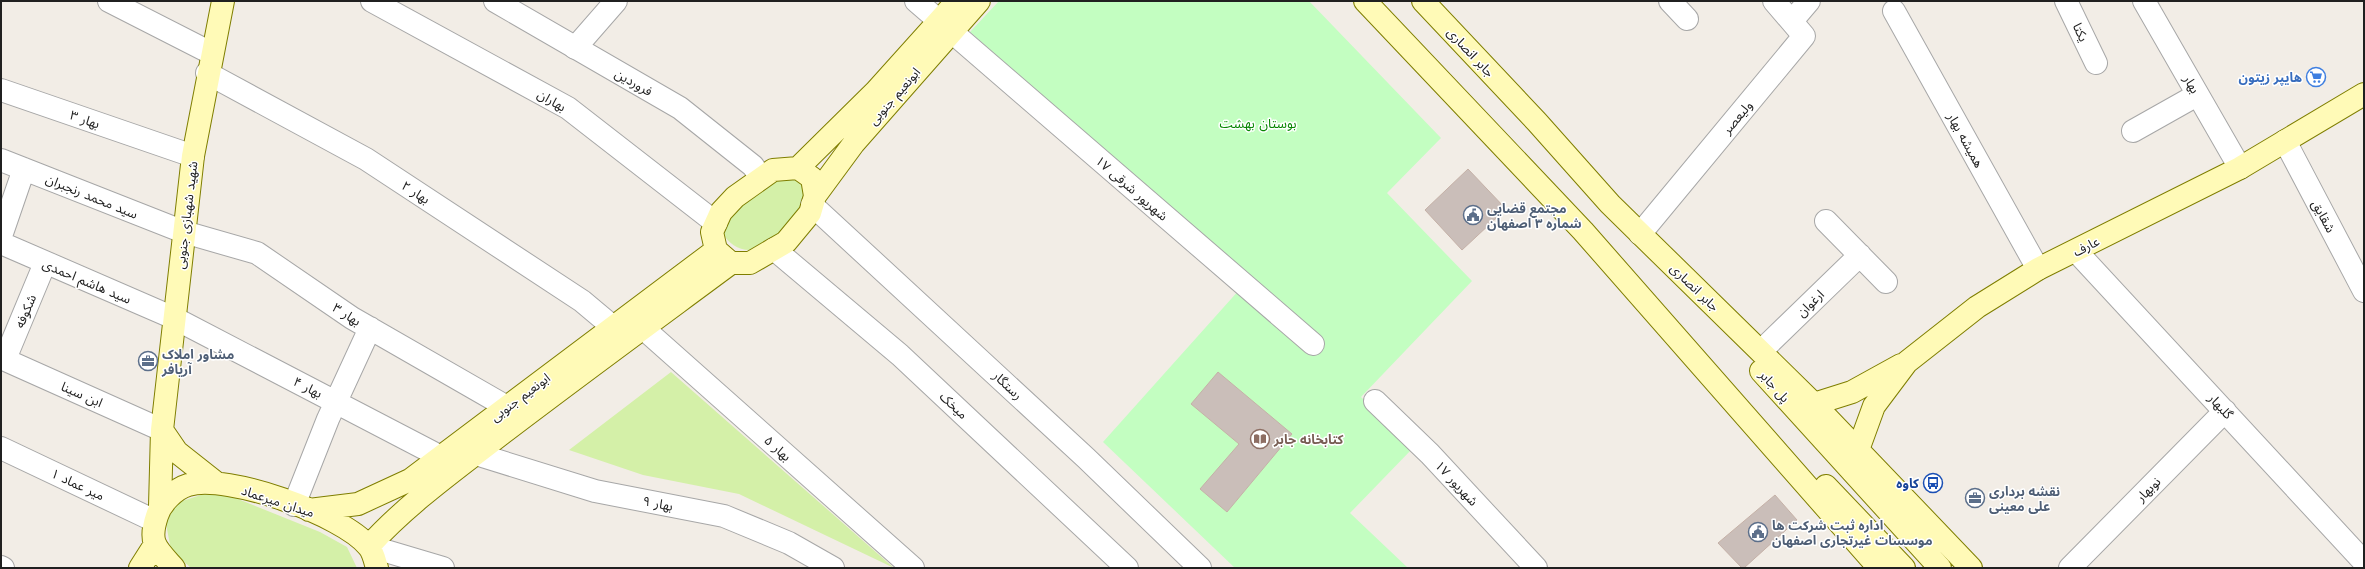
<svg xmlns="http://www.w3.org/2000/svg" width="2365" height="569" viewBox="0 0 2365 569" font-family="'Work Sans','Noto Sans Arabic',sans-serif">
<rect width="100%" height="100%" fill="#f2ede6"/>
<path fill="#d4f0a8" d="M 771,178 L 795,178 C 800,184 808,190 806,199 C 803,215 765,249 750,250 C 737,250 729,243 722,233 L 723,221 Z
M 671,372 L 894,568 L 739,494 L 643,475 L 569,450 Z
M 204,494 L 228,495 L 320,532 L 347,547 L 357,568 L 191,568 L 171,550 L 166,524 L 176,503 Z"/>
<path fill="#c3fec1" d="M 999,1 L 1309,1 L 1441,138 L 1387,193 L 1472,281 L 1361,397 L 1413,448 L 1350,513 L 1408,568 L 1235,568 L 1103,442 L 1240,289 L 1096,143 L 970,32 Z"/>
<path fill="#cabeb9" stroke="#c5b1a7" d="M 1468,169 L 1506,209 L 1462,250 L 1425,210 Z
M 1218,372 L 1292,434 L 1227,512 L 1200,489 L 1239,444 L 1191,404 Z
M 1775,495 L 1797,520 L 1744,568 L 1742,568 L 1718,543 Z"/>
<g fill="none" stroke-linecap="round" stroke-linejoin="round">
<defs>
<path id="minor" d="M 109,1 L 211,53
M 916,1 L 1313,344
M 1670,1 L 1687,19
M 2066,1 L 2096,63
M 2144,1 L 2240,168
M 1894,11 L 2038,269
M 1792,21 L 1809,1
M 575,48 L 616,1
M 207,73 L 366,159 L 582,301 L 613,327
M 1,90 L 193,156
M 2133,131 L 2197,95
M 2285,141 L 2364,291
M 1,160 L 184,232 L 257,253 L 352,318 L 507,407
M 1826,221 L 1886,282
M 1640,234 L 1804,36 L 1774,1
M 1,236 L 24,169
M 1,243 L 174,318 L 441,457
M 2076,251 L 2364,562
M 643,328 L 913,568
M 1761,351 L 1860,255
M 5,359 L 45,263
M 1375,401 L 1430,454 L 1536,568
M 1,448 L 155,521
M 476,454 L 595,491 L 724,516 L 789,543 L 833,568
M 294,505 L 328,419 L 370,328
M 1,567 L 3,568
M 2070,568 L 2225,411"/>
<path id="tertiary" d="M 372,1 L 568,108 L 716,223
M 495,1 L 680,108 L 753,166 L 761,178
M 812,205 L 1086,458 L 1200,568
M 774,249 L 900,355 L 1127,568
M 1,358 L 162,430
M 369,546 L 443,568"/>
<path id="secondary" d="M 1365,1 L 1583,231 L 1879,568
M 1423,1 L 1537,122 L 1610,204 L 1814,404 L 1971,568
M 798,168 L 812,178 L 815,196 L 810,213 L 786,242 L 750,263 L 731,263 L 716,250 L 712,232 L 721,212 L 735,197 L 773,170 Z
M 798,168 L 876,91 L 957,1
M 815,196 L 854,143 L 979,1
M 1761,371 L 1940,568
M 1814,404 L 1852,392 L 1901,365
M 162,430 L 177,452 L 215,482
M 1858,450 L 1874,406 L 1907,362 L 1977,307 L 2038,269 L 2240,168 L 2364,94
M 1826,486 L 1904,568
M 160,506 L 162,430 L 193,156 L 223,1
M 309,510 L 358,504 L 410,480 L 716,250
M 369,546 C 407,504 455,470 500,435 C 576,377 654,320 731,263
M 140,568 L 154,546
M 174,568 C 156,548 148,543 157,516 C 161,503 175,489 188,485 C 227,473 343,515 368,546 C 373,551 375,561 377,568"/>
</defs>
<use href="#minor" stroke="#a7a7a7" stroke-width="24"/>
<use href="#tertiary" stroke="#a7a7a7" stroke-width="24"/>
<use href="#secondary" stroke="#7f7e00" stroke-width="24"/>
<use href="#minor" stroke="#fff" stroke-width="22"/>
<use href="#tertiary" stroke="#fff" stroke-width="22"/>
<use href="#secondary" stroke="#fffab7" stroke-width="22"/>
</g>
<defs>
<symbol id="supermarket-ring" viewBox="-11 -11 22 22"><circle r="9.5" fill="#fff" stroke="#3f7fe0" stroke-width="1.5"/><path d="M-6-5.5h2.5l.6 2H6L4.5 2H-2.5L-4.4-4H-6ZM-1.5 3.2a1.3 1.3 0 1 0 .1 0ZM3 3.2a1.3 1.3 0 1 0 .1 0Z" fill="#3f7fe0"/></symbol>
<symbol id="civic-ring" viewBox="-11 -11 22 22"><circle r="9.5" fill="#fff" stroke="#5c6f8a" stroke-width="1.5"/><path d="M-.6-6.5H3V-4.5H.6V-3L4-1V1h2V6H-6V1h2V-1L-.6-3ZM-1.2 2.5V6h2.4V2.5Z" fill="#5c6f8a"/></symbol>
<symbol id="office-ring" viewBox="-11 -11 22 22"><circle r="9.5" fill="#fff" stroke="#5c6f8a" stroke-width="1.5"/><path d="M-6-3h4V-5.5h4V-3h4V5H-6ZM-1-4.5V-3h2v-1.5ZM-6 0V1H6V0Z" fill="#5c6f8a"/></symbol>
<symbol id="library-ring" viewBox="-11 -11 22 22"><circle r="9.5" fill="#fff" stroke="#8d6e63" stroke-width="1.5"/><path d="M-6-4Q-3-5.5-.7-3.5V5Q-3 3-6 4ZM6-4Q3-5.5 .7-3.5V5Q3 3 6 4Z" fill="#8d6e63"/></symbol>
<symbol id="bus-ring" viewBox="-11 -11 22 22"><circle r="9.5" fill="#fff" stroke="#1a4fb4" stroke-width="1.5"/><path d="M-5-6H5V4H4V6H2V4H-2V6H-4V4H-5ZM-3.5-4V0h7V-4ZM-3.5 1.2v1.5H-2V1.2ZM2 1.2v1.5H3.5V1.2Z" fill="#1a4fb4"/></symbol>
</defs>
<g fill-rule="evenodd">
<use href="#supermarket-ring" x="2305" y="66" width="22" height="22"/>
<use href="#civic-ring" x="1462" y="204" width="22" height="22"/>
<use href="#office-ring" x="137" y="350" width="22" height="22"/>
<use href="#library-ring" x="1249" y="428" width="22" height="22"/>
<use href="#bus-ring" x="1922" y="472" width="22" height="22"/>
<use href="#office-ring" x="1964" y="487" width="22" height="22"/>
<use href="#civic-ring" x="1747" y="521" width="22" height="22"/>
</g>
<g text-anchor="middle" stroke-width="3" stroke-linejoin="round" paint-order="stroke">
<g font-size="13" fill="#202020" stroke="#fff">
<text transform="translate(2081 32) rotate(65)" y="5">یکتا</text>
<text transform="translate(1471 52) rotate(47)" y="5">جابر انصاری</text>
<text transform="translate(634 82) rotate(30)" y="5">فروردین</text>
<text transform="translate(2192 84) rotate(60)" y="5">بهار</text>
<text transform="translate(894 96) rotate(-49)" y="5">ابونعیم جنوبی</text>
<text transform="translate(552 100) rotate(30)" y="5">بهاران</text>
<text transform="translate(1737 117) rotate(-50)" y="5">ولیعصر</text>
<text transform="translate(85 119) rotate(19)" y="5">بهار ۳</text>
<text transform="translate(1966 140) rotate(61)" y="5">همیشه بهار</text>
<text transform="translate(1132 188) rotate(41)" y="5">۱۷ شهریور شرقی</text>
<text transform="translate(416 192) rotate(33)" y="5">بهار ۲</text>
<text transform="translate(92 196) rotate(22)" y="5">سید محمد رنجبران</text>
<text transform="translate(186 215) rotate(-83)" y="5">شهید شهبازی جنوبی</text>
<text transform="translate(2324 216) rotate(62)" y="5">شقایق</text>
<text transform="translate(2086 246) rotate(-27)" y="5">عارف</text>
<text transform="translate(87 281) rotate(23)" y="5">سید هاشم احمدی</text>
<text transform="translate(1695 287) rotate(44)" y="5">جابر انصاری</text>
<text transform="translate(1810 303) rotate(-44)" y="5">ارغوان</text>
<text transform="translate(25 311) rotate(-67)" y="5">شکوفه</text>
<text transform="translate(347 314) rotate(33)" y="5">بهار ۳</text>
<text transform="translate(1008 385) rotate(43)" y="5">رستگار</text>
<text transform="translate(1775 386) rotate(48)" y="5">پل جابر</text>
<text transform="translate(308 387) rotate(27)" y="5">بهار ۴</text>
<text transform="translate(82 394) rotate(24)" y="5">ابن سینا</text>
<text transform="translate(520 397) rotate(-37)" y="5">ابونعیم جنوبی</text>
<text transform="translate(954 405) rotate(43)" y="5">میخک</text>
<text transform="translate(2221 406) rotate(47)" y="5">گلبهار</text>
<text transform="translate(778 448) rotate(42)" y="5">بهار ۵</text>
<text transform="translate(1457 483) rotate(47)" y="5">۱۷ شهریور</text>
<text transform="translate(78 484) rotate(25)" y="5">میر عماد ۱</text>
<text transform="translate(2148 489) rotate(-45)" y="5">نوبهار</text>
<text transform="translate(278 501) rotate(18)" y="5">میدان میرعماد</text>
<text transform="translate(658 503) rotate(11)" y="5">بهار ۹</text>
</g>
<g font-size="13" font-weight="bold" fill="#366cbe" stroke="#fff" text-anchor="end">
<text x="2302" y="82">هایپر زیتون</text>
</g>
<g font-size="13" fill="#078602" stroke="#fff">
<text x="1258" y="128">بوستان بهشت</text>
</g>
<g font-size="13" font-weight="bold" fill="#4e5e75" stroke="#fff" text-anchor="start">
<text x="1487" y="213">مجتمع قضایی<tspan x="1487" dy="15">شماره ۳ اصفهان</tspan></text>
<text x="162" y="359">مشاور املاک<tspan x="162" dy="15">آریافر</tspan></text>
<text x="1989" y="496">نقشه برداری<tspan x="1989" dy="15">علی معینی</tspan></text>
<text x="1772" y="530">اداره ثبت شرکت ها<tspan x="1772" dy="15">موسسات غیرتجاری اصفهان</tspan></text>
</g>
<g font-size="13" font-weight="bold" fill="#785e54" stroke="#fff" text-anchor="start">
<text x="1274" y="444">کتابخانه جابر</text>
</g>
<g font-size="13" font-weight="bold" fill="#164399" stroke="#fff" text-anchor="end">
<text x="1919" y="488">کاوه</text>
</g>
</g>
<rect width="2365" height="569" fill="none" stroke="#202020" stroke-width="4"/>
</svg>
